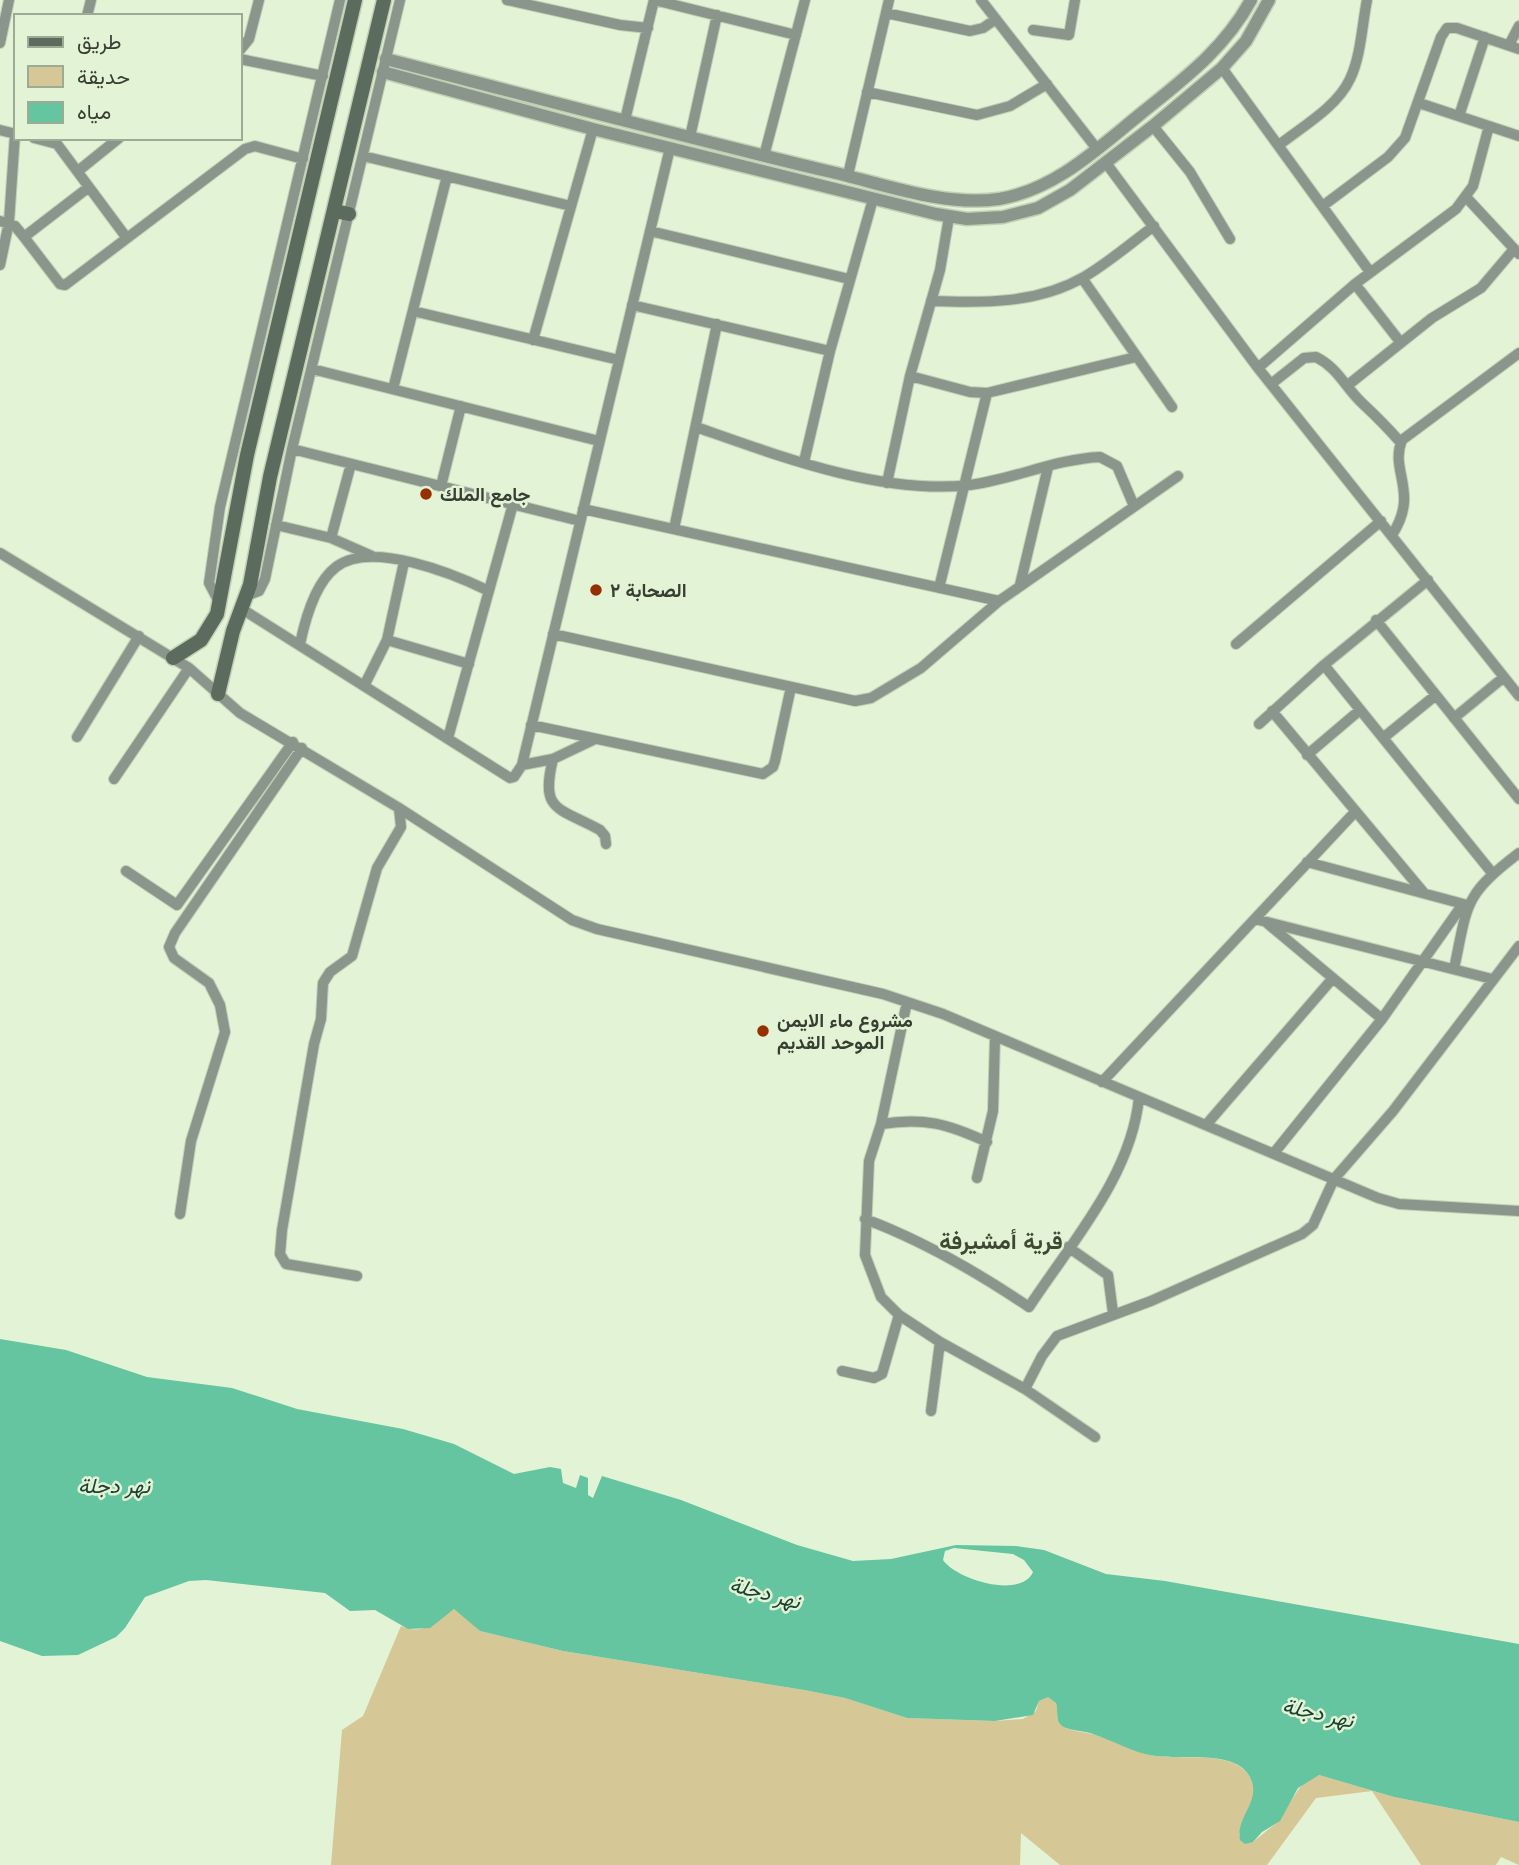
<svg xmlns="http://www.w3.org/2000/svg" width="1519" height="1865" viewBox="0 0 1519 1865" font-family="Arial,Vazirmatn,sans-serif">
<rect width="100%" height="100%" fill="#e3f3d5"/>
<path fill="#d6c796" d="M 451,1609 L 457,1610 L 480,1631 L 563,1651 L 804,1690 L 845,1698 L 907,1718 L 995,1721 L 1023,1719 L 1036,1711 L 1039,1701 L 1047,1696 L 1056,1703 C 1058,1710 1056,1719 1060,1724 C 1066,1731 1086,1732 1096,1735 C 1115,1741 1132,1751 1151,1755 C 1180,1762 1244,1746 1253,1785 C 1257,1804 1242,1818 1239,1836 L 1253,1842 L 1275,1824 L 1305,1780 L 1319,1775 L 1394,1797 L 1519,1822 L 1519,1865 L 1501,1857 L 1496,1865 L 1421,1865 L 1372,1791 L 1316,1798 L 1267,1865 L 1060,1865 L 1021,1833 L 1020,1865 L 331,1865 L 342,1730 L 363,1716 L 401,1626 C 424,1636 434,1623 451,1609 Z"/>
<path fill="#64c5a0" fill-rule="evenodd" d="M 0,1339 L 66,1350 L 147,1377 L 232,1388 L 297,1409 L 403,1429 L 454,1444 L 514,1474 L 550,1467 L 561,1469 L 563,1483 L 576,1488 L 580,1475 L 588,1478 L 588,1495 L 593,1498 L 602,1476 L 681,1500 L 797,1545 L 853,1561 L 891,1559 L 956,1545 L 1016,1546 L 1044,1550 L 1106,1574 L 1165,1581 L 1519,1644 L 1519,1822 L 1394,1797 L 1319,1775 L 1298,1788 L 1280,1821 L 1262,1832 L 1253,1842 L 1245,1844 L 1240,1840 C 1235,1816 1265,1799 1248,1774 C 1232,1750 1180,1760 1156,1756 C 1132,1753 1113,1740 1090,1733 C 1083,1731 1064,1730 1060,1724 C 1056,1720 1058,1709 1056,1703 L 1048,1697 L 1039,1701 L 1033,1715 L 995,1721 L 907,1718 L 845,1698 L 804,1690 L 563,1651 L 480,1631 L 454,1609 L 430,1628 L 408,1629 L 375,1610 L 350,1611 L 325,1593 L 206,1580 L 189,1581 L 145,1597 L 125,1628 L 116,1637 L 78,1655 L 42,1656 L 0,1641 ZM 954,1548 L 1013,1554 L 1024,1560 L 1033,1572 C 1021,1599 957,1580 943,1560 L 945,1551 Z"/>
<g fill="none" stroke-linecap="round" stroke-linejoin="round">
<defs>
<path id="minor" d="M 507,0 L 620,25 L 648,28
M 654,0 L 796,35
M 981,0 L 1097,149
M 886,13 L 970,31 L 983,28 L 996,19
M 87,16 L 91,0
M 1033,30 L 1069,35 L 1075,0
M 0,43 L 9,0
M 1509,45 L 1519,26
M 240,50 L 249,39 L 259,0
M 240,59 L 323,76
M 1222,68 L 1370,272
M 867,92 L 977,115 L 1010,106 L 1047,84
M 1419,103 L 1519,136
M 1459,116 L 1485,37
M 625,120 L 654,0
M 1153,126 L 1190,172 L 1230,239
M 0,130 L 16,134
M 690,137 L 717,15
M 34,138 L 57,144 L 126,237
M 1279,145 C 1303,126 1337,107 1350,79 C 1361,56 1362,25 1367,0
M 363,156 L 571,206
M 764,156 L 805,0
M 1106,163 L 1258,368 L 1519,696
M 78,171 L 119,138
M 848,175 L 889,0
M 1466,197 L 1519,254
M 1324,205 L 1388,157 L 1405,138 L 1441,37 L 1447,28 L 1457,28 L 1519,49
M 0,221 L 15,226 L 24,237 L 89,187
M 650,231 L 849,279
M 24,237 L 60,284 L 65,285 L 245,149 L 255,146 L 303,159
M 0,265 L 9,222 L 15,134
M 1082,278 L 1172,407
M 1355,284 L 1401,343
M 931,301 C 983,303 1037,304 1084,277 C 1108,263 1131,243 1154,226
M 632,305 L 830,351
M 413,311 L 619,360
M 533,340 L 593,129
M 1258,368 L 1355,284 L 1456,209 L 1473,186 L 1489,126
M 312,369 L 599,441
M 910,376 L 970,392 L 987,393 L 1136,357
M 1271,384 L 1304,358 L 1316,357 C 1338,368 1345,387 1362,403 C 1376,416 1388,428 1401,443
M 1348,385 L 1432,318 L 1481,288 L 1514,249
M 393,389 L 447,176
M 696,427 C 779,456 881,495 970,485 C 1014,479 1056,459 1100,457 L 1117,466 L 1134,506
M 292,449 L 580,521
M 804,462 L 830,351 L 873,199
M 351,464 L 331,538 L 372,556
M 887,483 L 910,376 L 940,270 L 949,217
M 441,486 L 461,406
M 583,509 L 999,601
M 276,525 L 331,538
M 674,529 L 717,324
M 1392,535 C 1420,492 1389,471 1402,440 L 1519,353
M 0,553 L 189,668 L 240,713 L 399,808 L 401,827 L 377,868 L 352,956 L 330,972 L 323,983 L 321,1019 L 314,1044 L 282,1230 L 280,1254 L 286,1264 L 357,1276
M 1020,585 L 1048,467
M 939,588 L 987,393
M 246,596 L 259,591 L 265,579 L 292,449 L 400,0
M 220,604 L 209,583 L 220,507 L 340,0
M 242,609 L 510,778 L 514,777 L 522,765 L 670,148
M 1376,620 L 1519,799
M 553,634 L 855,701 L 871,698 L 921,668 L 999,601 L 1178,476
M 387,640 L 469,664
M 300,644 C 305,620 315,583 336,567 C 371,540 454,574 489,591
M 1236,644 L 1381,521
M 1324,665 L 1493,874
M 364,686 L 387,640 L 404,562
M 1272,711 L 1424,893
M 1454,718 L 1504,677
M 1259,724 L 1324,665 L 1428,580
M 531,725 L 763,774 L 773,767 L 775,761 L 791,687
M 77,737 L 139,636
M 448,738 L 513,504
M 1383,738 L 1436,695
M 1307,755 L 1360,710
M 553,759 C 540,812 558,807 600,830 L 605,836 L 606,844
M 522,765 L 553,759 L 595,739
M 114,779 L 189,668
M 399,808 L 572,920 L 597,929 L 883,994 L 943,1014 L 1378,1198 L 1399,1204 L 1519,1211
M 1307,862 L 1467,905
M 126,871 L 177,905 L 293,742
M 1255,919 L 1492,979
M 1267,923 L 1382,1019
M 1454,969 C 1468,903 1463,896 1519,853
M 907,1002 L 881,1124 L 869,1161 L 865,1255 L 881,1297 L 899,1315 L 940,1342 L 1025,1389 L 1042,1356 L 1057,1336 L 1151,1301 L 1302,1234 L 1313,1225 L 1334,1179 L 1393,1111 L 1519,946
M 1102,1082 L 1354,813
M 881,1124 C 924,1117 948,1124 987,1142
M 1206,1125 L 1333,978
M 1274,1153 L 1382,1019 L 1463,904
M 977,1178 L 993,1111 L 995,1037
M 180,1214 L 191,1141 L 225,1032 L 220,1005 L 209,983 L 174,958 L 169,947 L 175,933 L 302,748
M 865,1219 C 924,1241 977,1272 1029,1307 C 1071,1243 1132,1175 1139,1097
M 1068,1247 L 1108,1275 L 1113,1313
M 842,1371 L 874,1378 L 882,1374 L 899,1315
M 1025,1389 L 1095,1437
M 931,1411 L 940,1342"/>
<path id="tertiary" d="M 386,59 C 533,97 680,136 827,171 C 881,183 943,207 999,199 C 1054,190 1096,150 1138,116 C 1181,81 1224,50 1251,0
M 383,72 L 593,129 L 936,214 L 967,219 L 1003,217 L 1038,208 L 1070,190 L 1153,126 L 1222,68 L 1246,41 L 1269,0"/>
<path id="secondary" d="M 335,211 L 349,214
M 173,658 L 201,640 L 217,614 L 247,455 L 355,0
M 218,694 L 233,631 L 250,585 L 270,477 L 384,0"/>
</defs>
<use href="#minor" stroke="#c1cfb4" stroke-width="12"/>
<use href="#tertiary" stroke="#c1cfb4" stroke-width="15"/>
<use href="#secondary" stroke="#c1cfb4" stroke-width="17"/>
<use href="#minor" stroke="#8a958b" stroke-width="10"/>
<use href="#tertiary" stroke="#8a958b" stroke-width="12"/>
<use href="#secondary" stroke="#5b6b5d" stroke-width="14"/>
</g>
<g fill="#953001" stroke="#e3f3d5" stroke-width="2.5">
<circle cx="426" cy="494" r="7"/>
<circle cx="596" cy="590" r="7"/>
<circle cx="763" cy="1031" r="7"/>
</g>
<g text-anchor="middle" stroke-width="5" stroke-linejoin="round" paint-order="stroke">
<g font-size="19" font-weight="bold" fill="#373e32" stroke="#e3f3d5" text-anchor="start">
<text x="440" y="501">جامع الملك</text>
<text x="610" y="597">الصحابة ٢</text>
<text x="777" y="1027">مشروع ماء الايمن<tspan x="777" dy="22">الموحد القديم</tspan></text>
</g>
<g font-size="21" font-style="italic" fill="#184233" stroke="#e3f3d5">
<text x="114" y="1493">نهر دجلة</text>
<text transform="translate(765 1593) rotate(15)" y="7">نهر دجلة</text>
<text transform="translate(1318 1713) rotate(13)" y="7">نهر دجلة</text>
</g>
<g font-size="23" font-weight="bold" fill="#3d4a31" stroke="#e3f3d5">
<text x="1001" y="1249">قرية أمشيرفة</text>
</g>
</g>
<rect x="14" y="14" width="228" height="126" fill="#e3f3d5" stroke="#9eab94" stroke-width="2"/>
<rect x="28" y="37" width="35" height="10" fill="#5b6b5d" stroke="#9eab94" stroke-width="2"/>
<text x="77" y="49" font-size="21" fill="#373e32">طريق</text>
<rect x="28" y="66" width="35" height="21" fill="#d6c796" stroke="#9eab94" stroke-width="2"/>
<text x="77" y="84" font-size="21" fill="#373e32">حديقة</text>
<rect x="28" y="102" width="35" height="21" fill="#64c5a0" stroke="#9eab94" stroke-width="2"/>
<text x="77" y="119" font-size="21" fill="#373e32">مياه</text>
</svg>
